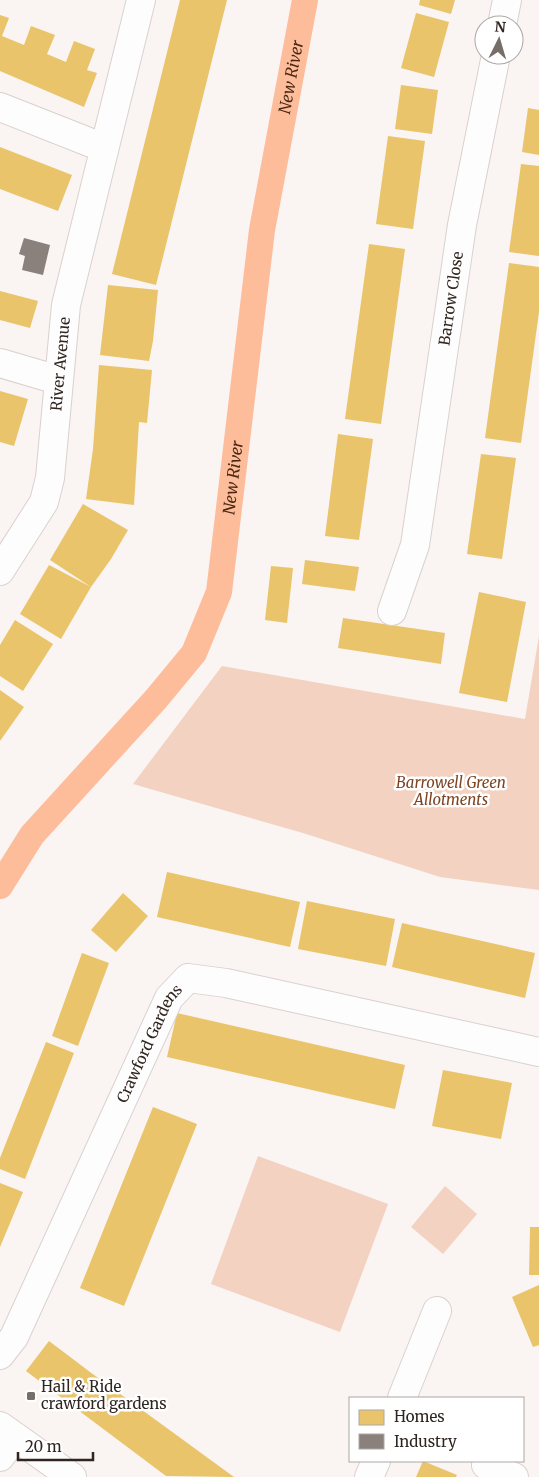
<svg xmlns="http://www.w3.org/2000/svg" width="539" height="1477" viewBox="0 0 539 1477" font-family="Merriweather,serif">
<rect width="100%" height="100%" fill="#faf4f2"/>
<path fill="#f3d2c1" d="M 539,636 L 539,890 L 440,877 L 303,833 L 133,784 L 222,666 L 525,719 Z
M 258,1156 L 388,1204 L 340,1332 L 211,1284 Z
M 445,1186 L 477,1214 L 443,1254 L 411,1227 Z"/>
<path fill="#e9c46a" d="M 180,0 L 227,0 L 156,285 L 112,274 Z
M 420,0 L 455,0 L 451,14 L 419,5 Z
M 416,13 L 449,22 L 434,77 L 401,68 Z
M 0,15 L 9,18 L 2,36 L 24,45 L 31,26 L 55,35 L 47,54 L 66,62 L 74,41 L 95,49 L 87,70 L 97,73 L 84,107 L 0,71 Z
M 401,85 L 438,90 L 432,134 L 395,129 Z
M 528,108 L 539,110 L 539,155 L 522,152 Z
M 388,136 L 425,141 L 413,229 L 376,224 Z
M 0,147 L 72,175 L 58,211 L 0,189 Z
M 521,164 L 539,166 L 539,256 L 509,252 Z
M 369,244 L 405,249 L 381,424 L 345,419 Z
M 509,263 L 539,267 L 539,312 L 521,443 L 485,438 Z
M 108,285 L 158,290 L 153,341 L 149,361 L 100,355 Z
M 0,291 L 38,301 L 30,328 L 0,320 Z
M 99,365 L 152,370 L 147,423 L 139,422 L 134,505 L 86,499 L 93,449 Z
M 0,391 L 28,399 L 14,446 L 0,442 Z
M 338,434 L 373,439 L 359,540 L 325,536 Z
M 481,454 L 516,458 L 502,559 L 467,554 Z
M 83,504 L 128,530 L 111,559 L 91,587 L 61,639 L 20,614 L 49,565 L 91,587 L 50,560 Z
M 305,560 L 359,567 L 355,591 L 302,584 Z
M 271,566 L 293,568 L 287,623 L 265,620 Z
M 479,592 L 526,602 L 507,702 L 459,693 Z
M 343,618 L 445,633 L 441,664 L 338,648 Z
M 15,620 L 53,644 L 23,691 L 0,676 L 0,645 Z
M 0,690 L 24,707 L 0,741 Z
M 167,872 L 300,902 L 290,947 L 157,917 Z
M 123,893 L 148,916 L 116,952 L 91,930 Z
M 307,901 L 395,919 L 386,966 L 298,949 Z
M 402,923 L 535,953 L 525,998 L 392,967 Z
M 82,953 L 109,963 L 78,1046 L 52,1036 Z
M 177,1013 L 405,1065 L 395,1109 L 167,1057 Z
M 46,1042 L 74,1053 L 25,1179 L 0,1169 L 0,1158 Z
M 443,1070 L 512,1083 L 501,1139 L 432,1126 Z
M 153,1107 L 197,1124 L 124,1306 L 80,1288 Z
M 0,1183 L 23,1192 L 0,1247 Z
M 530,1227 L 539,1227 L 539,1275 L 529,1275 Z
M 539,1285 L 539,1345 L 533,1347 L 512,1297 Z
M 49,1341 L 90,1372 L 234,1477 L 166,1476 L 26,1371 Z
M 423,1461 L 457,1475 L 456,1477 L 416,1477 Z"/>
<path fill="#8a817c" d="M 24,238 L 50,245 L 43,275 L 22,270 L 25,256 L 19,254 Z"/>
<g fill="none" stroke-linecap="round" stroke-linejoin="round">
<path stroke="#fdbd9a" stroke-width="26" id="s1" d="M 0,886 L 32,835 L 156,699 L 194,653 L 219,592 L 262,230 L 305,0"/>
<defs>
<g id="minor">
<path d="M 502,25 L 507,0"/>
<path d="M 0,107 L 104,148"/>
<path d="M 0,363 L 58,380"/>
<path id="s2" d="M 0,571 L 44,502 L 50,478 L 66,305 L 141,0"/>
<path id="s3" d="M 392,611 L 415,545 L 462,225 L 496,55"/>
<path id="s4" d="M 0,1355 L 14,1337 L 169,998 L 188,978 L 226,983 L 539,1052"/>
<path d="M 402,1398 L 437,1311"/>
<path d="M 0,1457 L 15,1437"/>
<path d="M 486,1465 L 514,1477"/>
<path d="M 369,1477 L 376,1461"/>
</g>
<path id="major" d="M 0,1426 L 72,1477"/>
</defs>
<use href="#minor" stroke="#d9d1ce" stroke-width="30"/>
<use href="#major" stroke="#d9d1ce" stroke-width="30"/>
<use href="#minor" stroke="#fefdfd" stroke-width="28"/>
<use href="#major" stroke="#fefdfd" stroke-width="28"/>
</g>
<rect fill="#776e6a" stroke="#fff" stroke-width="2" x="26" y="1391" width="10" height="10" rx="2.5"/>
<g text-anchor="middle" stroke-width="5" stroke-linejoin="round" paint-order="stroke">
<g font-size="15" fill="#302621" stroke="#fff">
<text dy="5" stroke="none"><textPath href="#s3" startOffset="319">Barrow Close</textPath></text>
<text dy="5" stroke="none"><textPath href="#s2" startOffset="221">River Avenue</textPath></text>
<text dy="5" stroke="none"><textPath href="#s4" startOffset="346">Crawford Gardens</textPath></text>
</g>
<g font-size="15" font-style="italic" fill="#7e4422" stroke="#fff">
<text x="451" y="788">Barrowell Green<tspan x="451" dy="17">Allotments</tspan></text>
</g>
<g font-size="15" fill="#302621" stroke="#fff" text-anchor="start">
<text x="41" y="1392">Hail &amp; Ride<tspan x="41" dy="17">crawford gardens</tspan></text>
</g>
<g font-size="16" font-style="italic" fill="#4a2713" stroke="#fff">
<text dy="6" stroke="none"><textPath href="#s1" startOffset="890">New River</textPath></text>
<text dy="6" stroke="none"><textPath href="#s1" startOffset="485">New River</textPath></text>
</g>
</g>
<rect x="349" y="1397" width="175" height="65" fill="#ffffff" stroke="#aca8a6"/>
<rect x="359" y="1410" width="25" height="15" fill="#e9c46a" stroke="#aca8a6"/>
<text x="394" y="1422" font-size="15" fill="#302621">Homes</text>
<rect x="359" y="1434" width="25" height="15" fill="#8a817c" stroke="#aca8a6"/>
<text x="394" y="1447" font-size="15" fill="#302621">Industry</text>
<g transform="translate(499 40) rotate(5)"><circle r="24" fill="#ffffff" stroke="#aca8a6"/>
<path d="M0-4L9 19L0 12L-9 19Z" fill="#776e6a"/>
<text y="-8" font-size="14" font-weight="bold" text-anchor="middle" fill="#302621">N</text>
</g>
<path d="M18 1452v8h75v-8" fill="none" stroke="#302621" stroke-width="2.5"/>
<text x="25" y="1452" font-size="15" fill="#302621" stroke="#ffffff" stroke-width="4" paint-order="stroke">20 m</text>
</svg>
